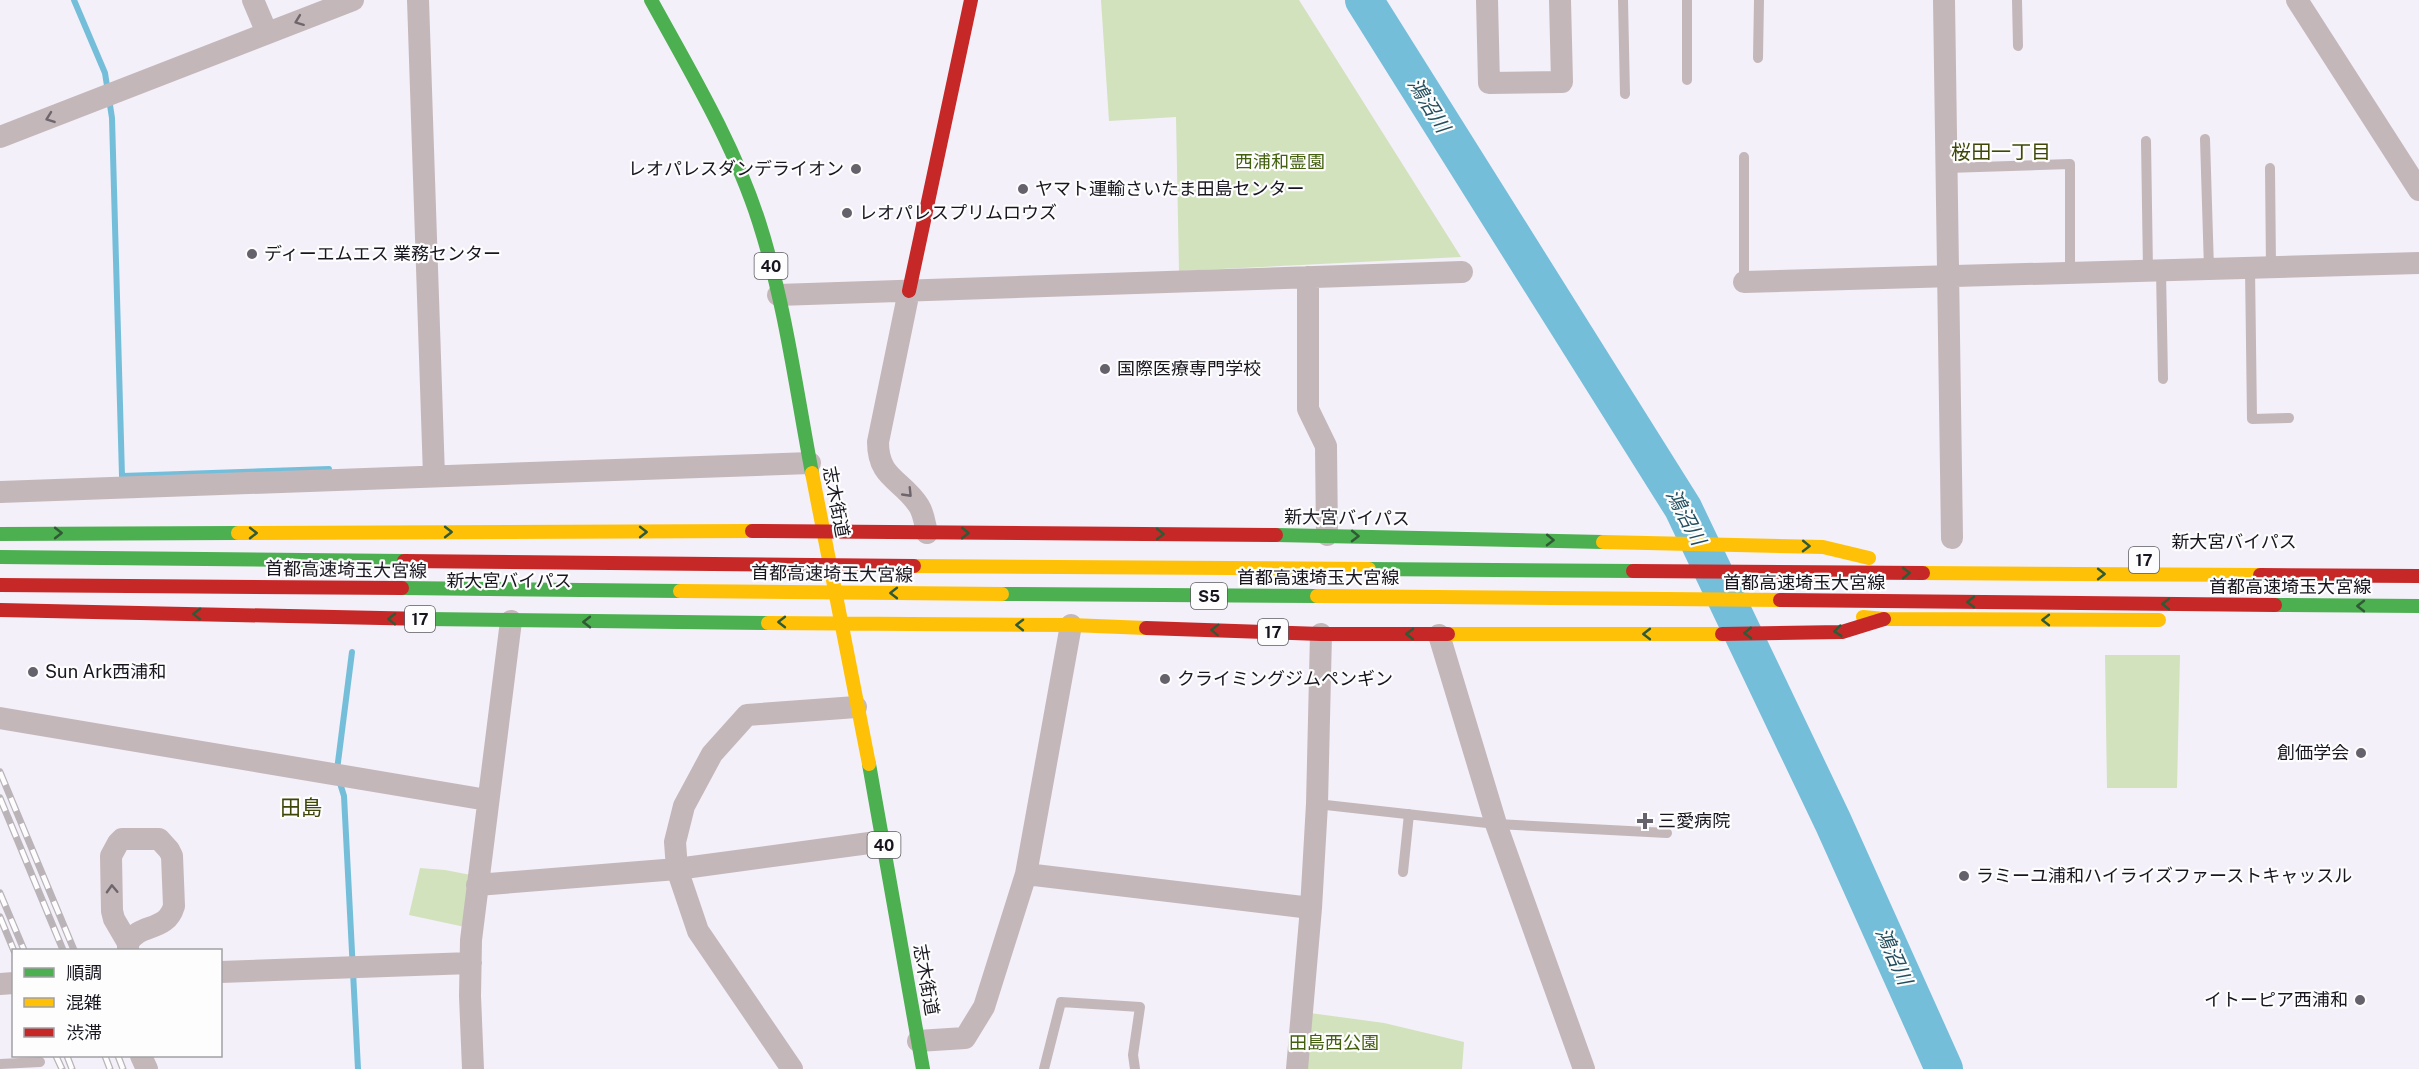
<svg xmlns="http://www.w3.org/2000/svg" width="2419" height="1069" viewBox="0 0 2419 1069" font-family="'Public Sans','Noto Sans JP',sans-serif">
<rect width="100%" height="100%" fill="#f3f0f9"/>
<path fill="#d1e2bc" d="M 1101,0 L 1299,0 L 1461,257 L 1179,271 L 1176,117 L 1109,121 Z
M 2105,655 L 2180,655 L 2177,788 L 2107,788 Z
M 420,868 L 445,870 L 471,875 L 465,927 L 409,915 Z
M 1310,1013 L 1384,1023 L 1464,1042 L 1462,1069 L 1304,1069 Z"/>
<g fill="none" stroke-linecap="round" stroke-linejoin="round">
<path stroke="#75beda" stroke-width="6" d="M 74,0 L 105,73 L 112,118 L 122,476 L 329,469
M 337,770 L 352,652
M 339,780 L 344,796 L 358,1069"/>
<path stroke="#75beda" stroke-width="38" d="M 1364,0 L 1683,508 L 1833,822 L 1944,1069"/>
<path stroke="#c4b7b9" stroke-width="10" d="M 1623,0 L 1625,94
M 2017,0 L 2018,46
M 1758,58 L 1759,0
M 1687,80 L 1687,0
M 2205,139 L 2209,269
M 2146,141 L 2148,271
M 1744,157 L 1744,282
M 1947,168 L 2070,164 L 2070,273
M 2270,168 L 2271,267
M 2250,268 L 2252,419 L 2289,418
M 2161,271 L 2163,379
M 1317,804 L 1496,824 L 1667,833
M 1403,872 L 1409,814
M 0,1064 L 40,1062
M 1044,1069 L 1061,1002 L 1140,1007 L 1133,1055 L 1135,1069"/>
<path stroke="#c4b7b9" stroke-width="22" d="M 253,0 L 267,33
M 418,0 L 434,476
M 1487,0 L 1489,83 L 1562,82 L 1560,0
M 1944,0 L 1952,538
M 2297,0 L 2419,190
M 0,137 L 353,0
M 1308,277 L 1308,409 L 1326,446 L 1327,535
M 1744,282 L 2419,263
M 909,291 L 878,442 C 878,479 902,479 919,506 C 924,514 925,525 927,533
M 778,295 L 1462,272
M 0,492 L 810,463
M 1439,635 L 1496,824 L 1584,1069
M 0,718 L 487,800
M 1026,874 L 1311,908 L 1297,1069
M 477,885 L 677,869 L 884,841
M 1311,908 L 1317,804 L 1321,634
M 128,943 C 140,922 166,933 174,906 L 172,856 L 169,850 L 159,839 L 122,839 L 118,843 L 111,856 L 112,911 L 114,919 L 128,943 L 128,950
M 220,972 L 471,963
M 0,984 L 14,983
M 918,1041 L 965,1038 L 984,1007 L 1026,874 L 1071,625
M 141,1056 L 147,1069
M 473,1069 L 470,996 L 471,940 L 511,621
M 792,1069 L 698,931 L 677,869 L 675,842 L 684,806 L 712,754 L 747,715 L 856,707"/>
<path stroke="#4caf50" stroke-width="14" d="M 651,0 C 690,71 734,144 759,222 C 785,303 796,389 812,473
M 0,534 L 238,533
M 1276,535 L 1603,542
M 427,619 L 768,623
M 869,764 L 923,1069"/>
<path stroke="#ffc107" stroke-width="14" d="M 812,473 L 869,764
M 238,533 L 752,531
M 1603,542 L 1823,547 L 1869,558
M 1863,617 L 1884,619 L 2159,620
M 768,623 L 1071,625 L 1146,628
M 1448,634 L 1722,634"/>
<path stroke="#c62828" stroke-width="14" d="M 909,291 L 971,0
M 752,531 L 1276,535
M 0,610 L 427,619
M 1146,628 L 1321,634 L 1448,634
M 1722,634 L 1842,632 L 1884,619"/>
<defs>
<path id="rail" d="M 0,772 L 74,950
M 0,798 L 63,950
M 0,893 L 24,950
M 0,917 L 14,951
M 56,1056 L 62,1069
M 67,1056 L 72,1069
M 105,1056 L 110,1069
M 118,1056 L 123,1069"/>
</defs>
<use href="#rail" stroke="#bab3b8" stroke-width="7"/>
<use href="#rail" stroke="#fdfdfd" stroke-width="4.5" stroke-dasharray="14" stroke-linecap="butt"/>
<path stroke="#4caf50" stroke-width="14" d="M 0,557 L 404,561
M 1369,569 L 1633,571
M 402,588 L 680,591
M 1002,594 L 1317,596
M 2275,605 L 2419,606"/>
<path stroke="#ffc107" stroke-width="14" d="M 914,566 L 1369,569
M 1923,573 L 2260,575
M 680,591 L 1002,594
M 1317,596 L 1780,600"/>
<path stroke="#c62828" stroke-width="14" d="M 404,561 L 914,566
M 1633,571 L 1923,573
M 2260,575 L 2419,576
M 0,585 L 402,588
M 1780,600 L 2275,605"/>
</g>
<defs><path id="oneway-chevron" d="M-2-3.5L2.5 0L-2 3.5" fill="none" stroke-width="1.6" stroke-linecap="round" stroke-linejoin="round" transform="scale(1.5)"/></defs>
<g stroke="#6e666c">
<use href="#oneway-chevron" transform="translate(299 21) rotate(159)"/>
<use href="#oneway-chevron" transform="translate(50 118) rotate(160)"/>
<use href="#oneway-chevron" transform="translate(908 493) rotate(46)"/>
<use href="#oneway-chevron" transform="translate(112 889) rotate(-92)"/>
</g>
<g stroke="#2f5a35">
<use href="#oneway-chevron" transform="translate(448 532)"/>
<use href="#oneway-chevron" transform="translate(643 532)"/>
<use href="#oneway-chevron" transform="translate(58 533)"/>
<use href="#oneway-chevron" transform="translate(253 533)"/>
<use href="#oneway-chevron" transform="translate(965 533)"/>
<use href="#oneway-chevron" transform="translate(1160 534)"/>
<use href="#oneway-chevron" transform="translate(1355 536) rotate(1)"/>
<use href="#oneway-chevron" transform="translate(1550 540) rotate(1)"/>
<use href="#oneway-chevron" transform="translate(1806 546) rotate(1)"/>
<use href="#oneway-chevron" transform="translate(1906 573)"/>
<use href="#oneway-chevron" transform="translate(2101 574)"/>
<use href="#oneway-chevron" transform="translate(894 593) rotate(-180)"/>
<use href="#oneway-chevron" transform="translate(1971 602) rotate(-180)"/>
<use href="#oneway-chevron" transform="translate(2166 604) rotate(-180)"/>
<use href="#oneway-chevron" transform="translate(2361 606) rotate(-180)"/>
<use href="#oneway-chevron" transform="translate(197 614) rotate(-179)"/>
<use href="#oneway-chevron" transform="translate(392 619) rotate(-179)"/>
<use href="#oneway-chevron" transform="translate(2046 620) rotate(-180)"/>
<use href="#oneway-chevron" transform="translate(587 622) rotate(-180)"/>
<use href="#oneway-chevron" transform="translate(782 622) rotate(-180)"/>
<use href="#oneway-chevron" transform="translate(1020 625) rotate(-179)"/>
<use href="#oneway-chevron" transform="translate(1215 630) rotate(-178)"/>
<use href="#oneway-chevron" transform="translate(1838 631) rotate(174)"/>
<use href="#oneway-chevron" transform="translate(1748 633) rotate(179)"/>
<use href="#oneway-chevron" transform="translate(1410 634) rotate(-180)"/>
<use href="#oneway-chevron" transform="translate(1647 634) rotate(180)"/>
</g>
<g fill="#65626b" stroke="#fdfdfd" stroke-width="2">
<circle cx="856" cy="169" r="6"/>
<circle cx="1023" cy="189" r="6"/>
<circle cx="847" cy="213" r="6"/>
<circle cx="252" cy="254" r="6"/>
<circle cx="1105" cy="369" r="6"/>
<circle cx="33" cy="672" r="6"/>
<circle cx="1165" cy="679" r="6"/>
<circle cx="2361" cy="753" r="6"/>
<path d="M1642 812h6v6h6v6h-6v6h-6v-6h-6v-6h6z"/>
<circle cx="1964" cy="876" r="6"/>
<circle cx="2360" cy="1000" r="6"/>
</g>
<g text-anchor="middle" stroke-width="4.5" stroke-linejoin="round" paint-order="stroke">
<g fill="#fdfdfd" stroke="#5d5b62" stroke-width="1.5">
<rect x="754.5" y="253" width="33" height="26" rx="4.5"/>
<rect x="2129" y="547" width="30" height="26" rx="4.5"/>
<rect x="1191" y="583" width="36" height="26" rx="4.5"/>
<rect x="405" y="606" width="30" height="26" rx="4.5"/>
<rect x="1258" y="619" width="30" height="26" rx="4.5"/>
<rect x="867.5" y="832" width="33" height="26" rx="4.5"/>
</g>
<g font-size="16" font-weight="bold" fill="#18151f">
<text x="771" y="272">40</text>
<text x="2144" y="566">17</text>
<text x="1209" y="602">S5</text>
<text x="420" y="625">17</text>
<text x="1273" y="638">17</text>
<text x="884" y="851">40</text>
</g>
<g font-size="18" fill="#42600e" stroke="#fdfdfd">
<text x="1280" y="168">西浦和霊園</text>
<text x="1334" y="1049">田島西公園</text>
</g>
<g font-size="18" fill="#18151f" stroke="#fdfdfd" text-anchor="start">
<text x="844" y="175" text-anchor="end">レオパレスダンデライオン</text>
<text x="1035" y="195">ヤマト運輸さいたま田島センター</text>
<text x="859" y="219">レオパレスプリムロウズ</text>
<text x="264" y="260">ディーエムエス 業務センター</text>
<text x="1117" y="375">国際医療専門学校</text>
<text x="45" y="678">Sun Ark西浦和</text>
<text x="1177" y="685">クライミングジムペンギン</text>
<text x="2349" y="759" text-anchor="end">創価学会</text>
<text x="1658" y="827">三愛病院</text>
<text x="1976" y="882">ラミーユ浦和ハイライズファーストキャッスル</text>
<text x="2348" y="1006" text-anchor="end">イトーピア西浦和</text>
</g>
<g font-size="18" fill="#18151f" stroke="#fdfdfd">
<text transform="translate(836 502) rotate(79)" y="6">志木街道</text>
<text transform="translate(1347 518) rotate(1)" y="6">新大宮バイパス</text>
<text x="2234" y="548">新大宮バイパス</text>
<text transform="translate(346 570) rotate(1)" y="6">首都高速埼玉大宮線</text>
<text transform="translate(832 574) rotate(1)" y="6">首都高速埼玉大宮線</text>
<text x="1318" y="584">首都高速埼玉大宮線</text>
<text x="509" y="587">新大宮バイパス</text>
<text x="1804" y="589">首都高速埼玉大宮線</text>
<text x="2290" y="593">首都高速埼玉大宮線</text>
<text transform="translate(926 980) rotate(80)" y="6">志木街道</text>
</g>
<g font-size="20" font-style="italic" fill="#224e5e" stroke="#fdfdfd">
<text transform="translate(1429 105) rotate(58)" y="7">鴻沼川</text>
<text transform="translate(1686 517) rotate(62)" y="7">鴻沼川</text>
<text transform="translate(1894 956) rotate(66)" y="7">鴻沼川</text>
</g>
<g font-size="20" fill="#3f4608" stroke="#fdfdfd">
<text x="2001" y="159">桜田一丁目</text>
</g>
<g font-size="21" fill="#3f4608" stroke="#fdfdfd">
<text x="301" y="815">田島</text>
</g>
</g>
<rect x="12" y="949" width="210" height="108" fill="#fdfdfd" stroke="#a1a0a4" stroke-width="1.5"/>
<rect x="24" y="968" width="30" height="9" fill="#4caf50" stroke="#a1a0a4" stroke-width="1.5"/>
<text x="66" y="979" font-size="18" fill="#18151f">順調</text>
<rect x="24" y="998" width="30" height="9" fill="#ffc107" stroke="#a1a0a4" stroke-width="1.5"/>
<text x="66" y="1009" font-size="18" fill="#18151f">混雑</text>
<rect x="24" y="1028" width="30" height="9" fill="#c62828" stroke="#a1a0a4" stroke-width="1.5"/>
<text x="66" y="1039" font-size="18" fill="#18151f">渋滞</text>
</svg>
